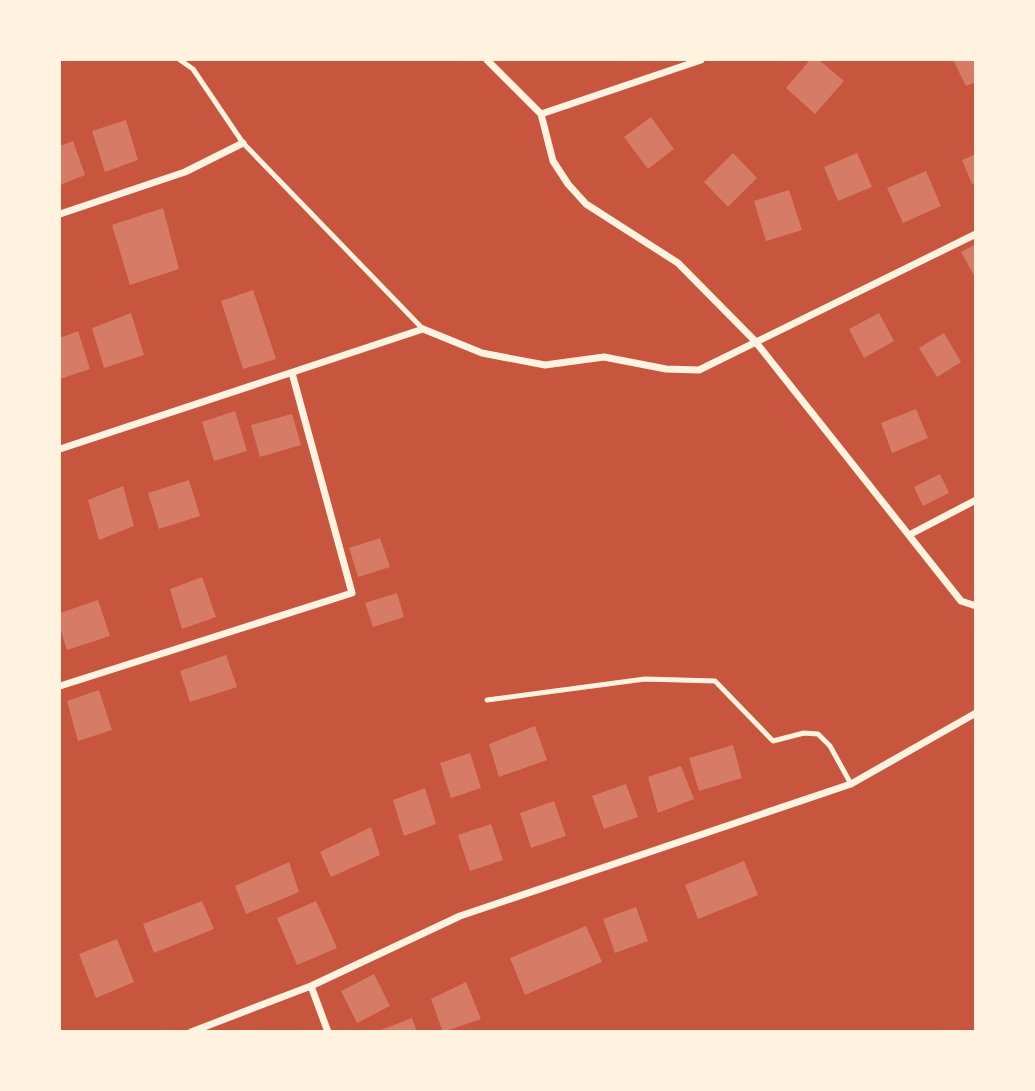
<svg xmlns="http://www.w3.org/2000/svg" width="1035" height="1091" viewBox="0 0 1035 1091" font-family="'Times New Roman',serif">
<rect width="100%" height="100%" fill="#c8553d"/>
<path fill="#d67c66" d="M 810,60 L 819,60 L 844,81 L 815,114 L 786,88 Z
M 953,60 L 976,60 L 976,82 L 966,86 Z
M 651,117 L 674,149 L 648,169 L 624,137 Z
M 126,120 L 138,160 L 105,172 L 92,131 Z
M 73,141 L 85,175 L 60,185 L 60,146 Z
M 733,153 L 757,178 L 728,207 L 704,182 Z
M 857,153 L 872,187 L 838,201 L 824,167 Z
M 976,154 L 976,183 L 972,184 L 962,160 Z
M 926,171 L 941,206 L 903,223 L 887,188 Z
M 789,190 L 802,230 L 766,241 L 754,201 Z
M 163,208 L 179,269 L 130,285 L 112,225 Z
M 976,244 L 976,279 L 961,252 Z
M 253,290 L 276,359 L 243,369 L 221,301 Z
M 131,313 L 144,355 L 104,368 L 92,328 Z
M 879,313 L 894,341 L 864,358 L 849,329 Z
M 78,331 L 90,369 L 60,379 L 60,338 Z
M 944,333 L 961,362 L 937,377 L 919,348 Z
M 916,409 L 928,438 L 892,453 L 881,423 Z
M 235,411 L 247,451 L 214,461 L 202,422 Z
M 292,414 L 301,445 L 260,457 L 251,425 Z
M 940,474 L 949,493 L 923,506 L 914,487 Z
M 189,480 L 200,516 L 159,529 L 148,493 Z
M 123,486 L 134,526 L 99,540 L 88,500 Z
M 380,538 L 390,567 L 358,577 L 349,548 Z
M 202,577 L 216,617 L 182,629 L 170,589 Z
M 397,593 L 404,617 L 373,627 L 365,603 Z
M 98,600 L 110,636 L 67,650 L 60,628 L 60,613 Z
M 226,655 L 237,687 L 190,702 L 180,671 Z
M 99,690 L 112,730 L 78,741 L 67,701 Z
M 535,726 L 547,760 L 499,777 L 489,744 Z
M 733,745 L 742,778 L 699,791 L 689,758 Z
M 470,753 L 481,788 L 451,798 L 440,763 Z
M 681,766 L 694,799 L 658,813 L 648,777 Z
M 626,784 L 638,817 L 604,829 L 592,796 Z
M 425,788 L 436,824 L 404,836 L 393,800 Z
M 554,801 L 566,836 L 531,848 L 520,813 Z
M 491,824 L 503,860 L 470,871 L 458,835 Z
M 371,827 L 380,855 L 331,877 L 320,852 Z
M 744,861 L 758,895 L 698,919 L 685,885 Z
M 289,862 L 299,892 L 246,914 L 235,886 Z
M 202,901 L 214,929 L 154,953 L 143,924 Z
M 316,901 L 337,948 L 297,965 L 277,918 Z
M 636,907 L 648,941 L 615,953 L 603,919 Z
M 586,926 L 602,962 L 525,995 L 510,958 Z
M 117,939 L 134,982 L 96,998 L 79,954 Z
M 374,974 L 390,1006 L 357,1023 L 341,991 Z
M 466,982 L 481,1019 L 443,1032 L 431,999 Z
M 412,1018 L 417,1032 L 378,1032 L 378,1031 Z"/>
<g fill="none" stroke-linecap="round" stroke-linejoin="round">
<path stroke="#fff3e0" stroke-width="5" d="M 180,60 L 193,69 L 243,143 L 423,329
M 487,700 L 645,679 L 715,681 L 773,741 L 804,733 L 818,734 L 830,746 L 851,784"/>
<path stroke="#fff3e0" stroke-width="7" d="M 487,60 L 541,114 L 553,161 L 568,184 L 586,204 L 678,263 L 755,341 L 961,601 L 976,606
M 541,114 L 701,60
M 60,214 L 185,172 L 243,143
M 60,449 L 423,329 L 482,353 L 545,365 L 604,357 L 666,369 L 699,370 L 976,234
M 909,535 L 976,500
M 60,686 L 352,593 L 292,373
M 311,986 L 328,1032
M 191,1032 L 311,986 L 460,916 L 851,784 L 976,713"/>
</g>
<rect width="1035" height="1091" fill="none" stroke="#fff3e0" stroke-width="122"/>
</svg>
